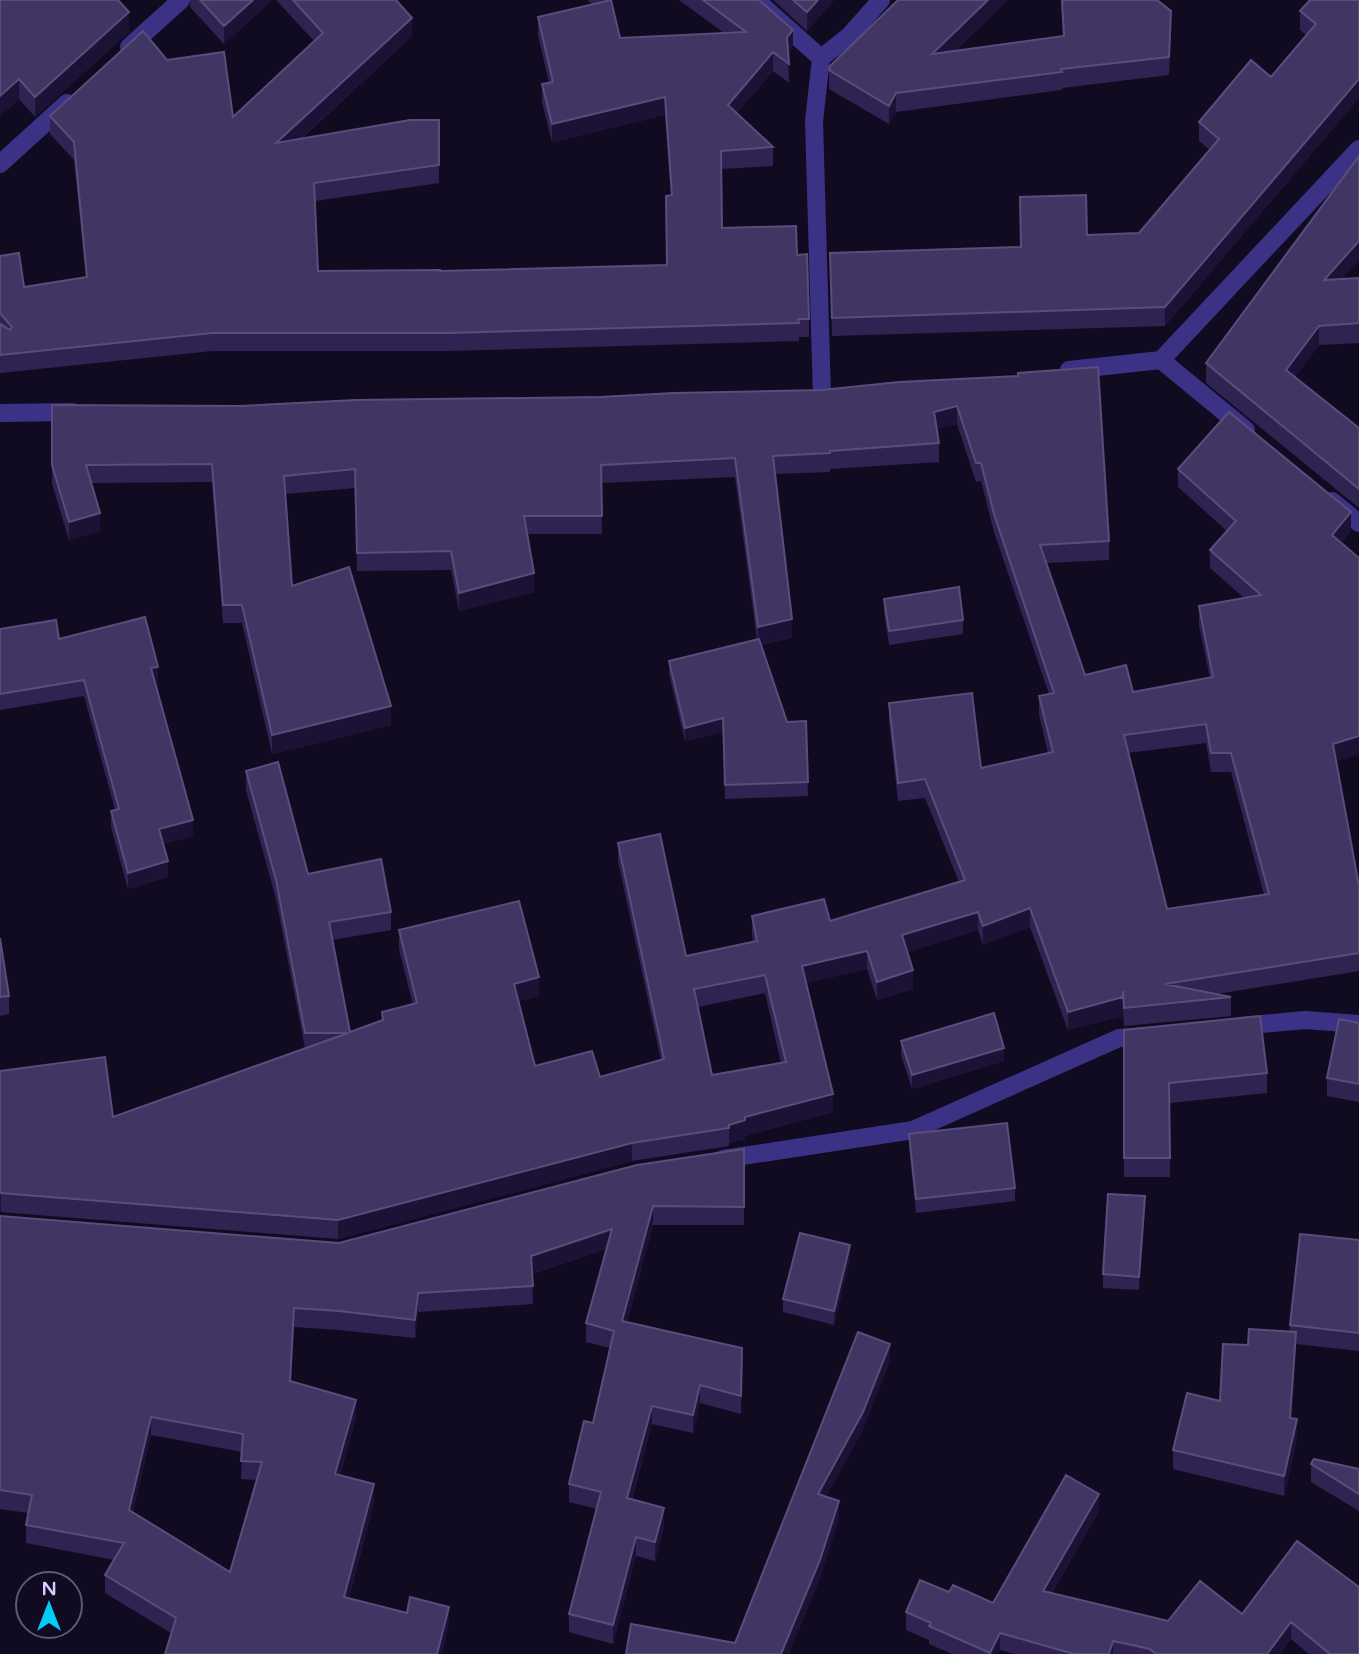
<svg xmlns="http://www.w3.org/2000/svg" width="1359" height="1654" viewBox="0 0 1359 1654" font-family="'Varela Round',sans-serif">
<rect width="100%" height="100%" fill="#110b22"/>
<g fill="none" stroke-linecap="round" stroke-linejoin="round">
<path stroke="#3c3285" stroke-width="18" d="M 756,0 L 821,58
M 129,47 L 181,0
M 0,164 L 67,103
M 1161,360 L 1246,430
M 1069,370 L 1161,360 L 1359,149
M 822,397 L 814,121 L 821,58 L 849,36 L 881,0
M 0,413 L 73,412
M 1332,501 L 1359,523
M 1240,1026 L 1305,1020 L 1359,1024
M 723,1159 L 913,1130 L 1119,1038 L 1146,1036"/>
</g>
<path fill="#302351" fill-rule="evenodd" d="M 0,0 L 129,32 L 35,117 L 19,99 L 0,116 Z
M 190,0 L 272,0 L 224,44 L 190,7 Z
M 276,0 L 396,0 L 412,36 L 301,139 L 439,120 L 439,183 L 315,201 L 318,271 L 440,271 L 667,265 L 671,196 L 665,115 L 552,142 L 542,102 L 542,84 L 549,83 L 538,35 L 538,17 L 592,4 L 587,0 L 611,0 L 620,38 L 724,33 L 679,0 L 759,0 L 793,48 L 788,53 L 789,83 L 773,71 L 737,113 L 773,147 L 773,166 L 721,169 L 722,228 L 797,255 L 809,319 L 809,337 L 799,337 L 799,341 L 450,351 L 212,351 L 0,373 L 0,256 L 24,287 L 86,278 L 74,160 L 50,134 L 50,116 L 167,60 L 233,117 L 314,41 Z
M 773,0 L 834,0 L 807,31 Z
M 1008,0 L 955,51 L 1063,36 L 1061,0 L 1157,0 L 1171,30 L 1169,75 L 1062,88 L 1062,90 L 896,112 L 889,124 L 829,89 L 829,70 Z
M 1359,0 L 1359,98 L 1165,326 L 832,336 L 830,253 L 1021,247 L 1020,197 L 1087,235 L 1139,233 L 1210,150 L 1199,141 L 1199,122 L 1271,77 L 1306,35 L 1300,30 L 1300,11 Z
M 1359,278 L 1359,343 L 1319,345 L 1295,377 L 1359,428 L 1359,508 L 1206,383 L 1206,363 L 1343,279 Z
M 1018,376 L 1109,541 L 1109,560 L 1046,563 L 1085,675 L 1133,692 L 1210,678 L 1199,625 L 1199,606 L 1244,598 L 1210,568 L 1210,550 L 1227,531 L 1178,487 L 1178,469 L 1351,531 L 1341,543 L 1359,558 L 1359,754 L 1336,761 L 1359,886 L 1359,971 L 1217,994 L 1231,997 L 1231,1016 L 1124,1026 L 1123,1009 L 1123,1016 L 1068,1030 L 1030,927 L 983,945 L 978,930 L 907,952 L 913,989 L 877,1000 L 867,969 L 806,983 L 833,1112 L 745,1136 L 745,1139 L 729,1143 L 729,1146 L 632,1161 L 338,1239 L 0,1212 L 0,1071 L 113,1117 L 305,1048 L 276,899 L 246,790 L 246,771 L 308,874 L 391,912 L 391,930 L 332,940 L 350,1032 L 382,1020 L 382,1012 L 413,1005 L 399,949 L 399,930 L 539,996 L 519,1001 L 535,1066 L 600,1077 L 661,1060 L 618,861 L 618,843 L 686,956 L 753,942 L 752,935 L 752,916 L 830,921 L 959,882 L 925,798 L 898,801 L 889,721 L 889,703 L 981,768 L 1048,753 L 1039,715 L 1039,696 L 1049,694 L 994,532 L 981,481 L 976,482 L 957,424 L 936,429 L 939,443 L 939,462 L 830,469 L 830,472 L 775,474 L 792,638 L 761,645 L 787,722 L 806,721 L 808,796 L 725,799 L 723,732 L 685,741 L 669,674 L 669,661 L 757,640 L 735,477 L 601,483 L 602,534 L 527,534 L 534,592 L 459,611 L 451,570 L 357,571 L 355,488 L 285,494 L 292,586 L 391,725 L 272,754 L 242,623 L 223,623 L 212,482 L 92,483 L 100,531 L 69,540 L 52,484 L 52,405 L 241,406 L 822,390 ZM 1206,743 L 1211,772 L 1231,772 L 1264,895 L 1167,909 L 1128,753 ZM 765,993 L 781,1063 L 712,1075 L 698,1007 Z
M 884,599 L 963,620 L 963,634 L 889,645 L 884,612 Z
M 0,629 L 59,639 L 158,683 L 156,684 L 193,836 L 163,844 L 168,877 L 128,889 L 111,827 L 111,811 L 115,810 L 84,696 L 0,710 Z
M 0,938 L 9,996 L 9,1014 L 0,1016 Z
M 1359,1023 L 1359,1102 L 1327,1096 L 1327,1078 Z
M 1124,1030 L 1267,1073 L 1267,1093 L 1170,1103 L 1170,1177 L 1124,1177 Z
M 901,1041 L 1004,1061 L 912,1089 L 901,1055 Z
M 909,1134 L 1015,1188 L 1015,1201 L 916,1213 L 909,1147 Z
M 744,1149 L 744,1225 L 653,1225 L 627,1322 L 742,1348 L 741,1414 L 700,1403 L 693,1433 L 652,1424 L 632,1500 L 664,1527 L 655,1561 L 636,1556 L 613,1644 L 569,1632 L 569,1614 L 597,1509 L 569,1502 L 569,1484 L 593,1423 L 610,1348 L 586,1342 L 586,1323 L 606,1249 L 532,1274 L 533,1304 L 418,1312 L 415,1338 L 339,1330 L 294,1327 L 291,1382 L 356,1418 L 340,1475 L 374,1502 L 349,1598 L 449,1625 L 171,1633 L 105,1593 L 105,1575 L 114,1560 L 26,1543 L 26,1525 L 28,1513 L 0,1509 L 0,1216 L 339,1243 ZM 151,1435 L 242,1452 L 241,1479 L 257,1480 L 230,1572 L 133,1512 Z
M 1145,1209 L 1139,1290 L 1103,1288 L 1103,1274 Z
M 1359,1240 L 1359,1351 L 1296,1344 L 1291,1418 L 1297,1439 L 1284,1496 L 1173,1469 L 1173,1450 L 1220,1401 L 1248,1345 L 1290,1332 L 1290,1325 Z
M 850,1259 L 834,1325 L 783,1312 L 783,1299 Z
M 1311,1464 L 1359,1469 L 1359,1511 L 1311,1482 Z
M 1099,1511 L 1052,1593 L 1168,1621 L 1242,1614 L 1297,1541 L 1359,1654 L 1309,1654 L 1291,1639 L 1280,1654 L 1014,1654 L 1000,1650 L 998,1654 L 952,1654 L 929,1644 L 929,1640 L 906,1630 L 906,1612 L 949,1592 L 993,1603 Z"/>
<path fill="#1c1236" d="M 253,0 L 272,0 L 224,44 L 224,26 Z
M 818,0 L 834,0 L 807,31 L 807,12 Z
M 988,0 L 1008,0 L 932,72 L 932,54 Z
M 129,12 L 129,32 L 35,117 L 35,97 Z
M 412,18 L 412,36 L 276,161 L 276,143 Z
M 793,30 L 793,48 L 787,55 L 787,37 Z
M 773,52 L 773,71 L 728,123 L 728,105 Z
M 19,79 L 19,99 L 0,116 L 0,96 Z
M 1359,79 L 1359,98 L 1165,326 L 1165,307 Z
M 896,93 L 896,112 L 889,124 L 889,106 Z
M 665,97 L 665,115 L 552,142 L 552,124 Z
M 1359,241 L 1359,261 L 1324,299 L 1324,280 Z
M 1319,326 L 1319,345 L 1286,389 L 1286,370 Z
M 957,406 L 957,424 L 934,430 L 934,412 Z
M 1351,512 L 1351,531 L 1332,553 L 1332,535 Z
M 100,513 L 100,531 L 69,540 L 69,522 Z
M 534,573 L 534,592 L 459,611 L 459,593 Z
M 792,619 L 792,638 L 758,645 L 758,627 Z
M 158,667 L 158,683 L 151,685 L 151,668 Z
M 391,706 L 391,725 L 272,754 L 272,735 Z
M 723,718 L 723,732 L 685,741 L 685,728 Z
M 1359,736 L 1359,754 L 1333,762 L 1333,744 Z
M 193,820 L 193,836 L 159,845 L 159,829 Z
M 168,861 L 168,877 L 128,889 L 128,873 Z
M 1030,908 L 1030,927 L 983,945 L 983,926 Z
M 978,912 L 978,930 L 902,954 L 902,935 Z
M 867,951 L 867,969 L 802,984 L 802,966 Z
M 913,970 L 913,989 L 877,1000 L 877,982 Z
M 539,977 L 539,996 L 514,1002 L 514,984 Z
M 1123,991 L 1123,1016 L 1068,1030 L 1068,1012 Z
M 1004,1048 L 1004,1061 L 912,1089 L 912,1075 Z
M 833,1094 L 833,1112 L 745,1136 L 745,1117 Z
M 745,1120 L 745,1139 L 729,1143 L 729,1125 Z
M 632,1143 L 632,1161 L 338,1239 L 338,1220 Z
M 0,1193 L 1,1193 L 1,1212 L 0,1212 Z
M 1145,1196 L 1145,1209 L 1139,1290 L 1139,1277 Z
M 653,1206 L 653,1225 L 622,1340 L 622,1321 Z
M 612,1229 L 612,1247 L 531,1274 L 531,1256 Z
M 850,1245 L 850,1259 L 834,1325 L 834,1311 Z
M 418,1293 L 418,1312 L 415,1338 L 415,1320 Z
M 294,1308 L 294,1327 L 290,1400 L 290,1381 Z
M 1296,1332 L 1296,1352 L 1290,1437 L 1290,1418 Z
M 890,1344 L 890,1362 L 863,1430 L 818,1512 L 818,1494 Z
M 700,1385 L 700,1403 L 693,1433 L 693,1415 Z
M 356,1400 L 356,1418 L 335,1492 L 335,1474 Z
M 652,1406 L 652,1424 L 627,1517 L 627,1498 Z
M 151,1417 L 151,1435 L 129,1528 L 129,1510 Z
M 1297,1419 L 1297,1439 L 1284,1496 L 1284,1476 Z
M 374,1484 L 374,1502 L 344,1615 L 344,1597 Z
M 1099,1494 L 1099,1511 L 1043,1608 L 1043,1591 Z
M 839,1501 L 839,1519 L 820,1579 L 789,1654 L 781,1654 Z
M 664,1508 L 664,1527 L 655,1561 L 655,1542 Z
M 636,1537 L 636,1556 L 613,1644 L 613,1625 Z
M 449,1607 L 449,1625 L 442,1654 L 437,1654 Z
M 1291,1622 L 1291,1639 L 1280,1654 L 1267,1654 Z
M 1000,1633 L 1000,1650 L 998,1654 L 990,1654 Z
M 1113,1641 L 1113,1654 L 1109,1654 Z"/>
<path fill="#413564" stroke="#594d7c" stroke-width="2" fill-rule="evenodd" d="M 0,0 L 118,0 L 129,12 L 35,97 L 19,79 L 0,96 Z
M 200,0 L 253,0 L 224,26 Z
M 293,0 L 396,0 L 412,18 L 276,143 L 410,120 L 439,120 L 439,165 L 314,183 L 318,271 L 440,270 L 440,271 L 667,265 L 666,196 L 672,195 L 665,97 L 552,124 L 542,84 L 553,82 L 538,17 L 607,1 L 607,0 L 611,0 L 620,38 L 746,32 L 703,0 L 759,0 L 793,30 L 787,37 L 789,64 L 773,52 L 728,105 L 773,147 L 721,151 L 722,228 L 796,226 L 797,255 L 807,254 L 809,319 L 798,319 L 799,323 L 450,333 L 212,333 L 0,355 L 0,324 L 10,330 L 12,327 L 0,313 L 0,256 L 19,253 L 24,287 L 87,277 L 74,142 L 50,116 L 143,31 L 167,60 L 224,52 L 233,117 L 323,33 Z
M 793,0 L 818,0 L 807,12 Z
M 898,0 L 988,0 L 932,54 L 1064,36 L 1062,0 L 1157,0 L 1171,11 L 1169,57 L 1061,69 L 1062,72 L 896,93 L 889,106 L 829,70 L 830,66 Z
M 1310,0 L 1359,0 L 1359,79 L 1165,307 L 832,318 L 830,253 L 1021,247 L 1020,197 L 1086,195 L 1087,235 L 1139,233 L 1219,139 L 1199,122 L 1251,60 L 1271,77 L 1316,24 L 1300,11 Z
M 1359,156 L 1359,241 L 1324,280 L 1359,278 L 1359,323 L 1319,326 L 1286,370 L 1359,428 L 1359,489 L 1206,363 Z
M 1098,367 L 1109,541 L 1040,545 L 1085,675 L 1126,665 L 1133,692 L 1213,677 L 1199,606 L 1261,595 L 1210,550 L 1236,521 L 1178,469 L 1229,412 L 1351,512 L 1332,535 L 1359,558 L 1359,736 L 1333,744 L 1359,886 L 1359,953 L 1165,984 L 1231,997 L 1124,1008 L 1123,991 L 1123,997 L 1068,1012 L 1030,908 L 983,926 L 978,912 L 902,935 L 913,970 L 877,982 L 867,951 L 802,966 L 833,1094 L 745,1117 L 745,1120 L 729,1125 L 729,1128 L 632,1143 L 338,1220 L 0,1193 L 0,1071 L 105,1057 L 113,1117 L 348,1033 L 305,1033 L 276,880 L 246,771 L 278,762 L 308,874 L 381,859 L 391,912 L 329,922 L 350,1032 L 383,1020 L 382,1012 L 417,1003 L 399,930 L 519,901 L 539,977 L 514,984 L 535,1066 L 592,1051 L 600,1077 L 664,1059 L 618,843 L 660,834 L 686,956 L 757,941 L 752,916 L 824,899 L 830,921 L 965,880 L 925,779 L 898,783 L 889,703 L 972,693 L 981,768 L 1053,752 L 1039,696 L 1054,693 L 994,514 L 981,463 L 976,463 L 957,406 L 934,412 L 939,443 L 830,451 L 830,453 L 773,456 L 792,619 L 758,627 L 735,458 L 601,465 L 602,516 L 524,516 L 534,573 L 459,593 L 451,551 L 357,553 L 355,469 L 284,476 L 292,586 L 349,567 L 391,706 L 272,735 L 242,605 L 223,605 L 212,464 L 86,465 L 100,513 L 69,522 L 52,465 L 52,405 L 241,406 L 355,400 L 600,397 L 674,393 L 822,390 L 899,382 L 1018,376 L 1018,373 ZM 1206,724 L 1211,753 L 1231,753 L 1269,894 L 1167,909 L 1124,735 ZM 765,975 L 786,1062 L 712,1075 L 694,989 Z
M 959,587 L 963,620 L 889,631 L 884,599 Z
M 145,617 L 158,667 L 151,668 L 193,820 L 159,829 L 168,861 L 128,873 L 111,811 L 119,809 L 84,680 L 0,694 L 0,629 L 56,620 L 59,639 Z
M 759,639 L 787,722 L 806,721 L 808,782 L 725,785 L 723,718 L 685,728 L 669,661 Z
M 0,938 L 9,996 L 0,997 Z
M 994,1013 L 1004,1048 L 912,1075 L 901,1041 Z
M 1260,1016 L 1267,1073 L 1169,1083 L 1170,1158 L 1124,1158 L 1124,1030 Z
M 1339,1019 L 1359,1023 L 1359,1084 L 1327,1078 Z
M 1007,1123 L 1015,1188 L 916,1199 L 909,1134 Z
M 744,1149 L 744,1207 L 653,1206 L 622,1321 L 742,1348 L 741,1396 L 700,1385 L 693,1415 L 652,1406 L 627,1498 L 664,1508 L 655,1542 L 636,1537 L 613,1625 L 569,1614 L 601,1492 L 569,1484 L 584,1421 L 593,1423 L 614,1331 L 586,1323 L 612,1229 L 531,1256 L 533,1286 L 418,1293 L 415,1320 L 339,1311 L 294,1308 L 290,1381 L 356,1400 L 335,1474 L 374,1484 L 344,1597 L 407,1613 L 410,1597 L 449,1607 L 437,1654 L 165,1654 L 176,1618 L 105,1575 L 124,1543 L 26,1525 L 32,1495 L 0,1490 L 0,1216 L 339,1243 L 637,1165 ZM 151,1417 L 243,1434 L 241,1461 L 262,1462 L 230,1572 L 129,1510 Z
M 1108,1194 L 1145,1196 L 1139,1277 L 1103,1274 Z
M 800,1233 L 850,1245 L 834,1311 L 783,1299 Z
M 1300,1234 L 1359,1240 L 1359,1333 L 1290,1325 Z
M 1249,1329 L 1296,1332 L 1290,1418 L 1297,1419 L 1284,1476 L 1173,1450 L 1187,1393 L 1220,1401 L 1223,1344 L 1248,1345 Z
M 858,1332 L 890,1344 L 863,1412 L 818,1494 L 839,1501 L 820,1560 L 781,1654 L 626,1654 L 631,1624 L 735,1643 Z
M 1314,1459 L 1359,1469 L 1359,1494 L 1311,1464 Z
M 1066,1475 L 1099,1494 L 1043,1591 L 1168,1621 L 1200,1581 L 1242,1614 L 1297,1541 L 1359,1587 L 1359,1654 L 1330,1654 L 1291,1622 L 1267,1654 L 1156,1654 L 1150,1649 L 1113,1641 L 1109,1654 L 1074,1654 L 1000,1633 L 990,1653 L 929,1626 L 931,1623 L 906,1612 L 920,1580 L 949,1592 L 953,1585 L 993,1603 Z"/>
<g transform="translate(49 1605)"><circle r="33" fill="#110b22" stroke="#60587a" stroke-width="2"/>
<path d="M0-5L12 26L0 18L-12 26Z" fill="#00cdf7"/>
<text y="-10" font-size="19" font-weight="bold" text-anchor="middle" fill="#d6ccff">N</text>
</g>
</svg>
